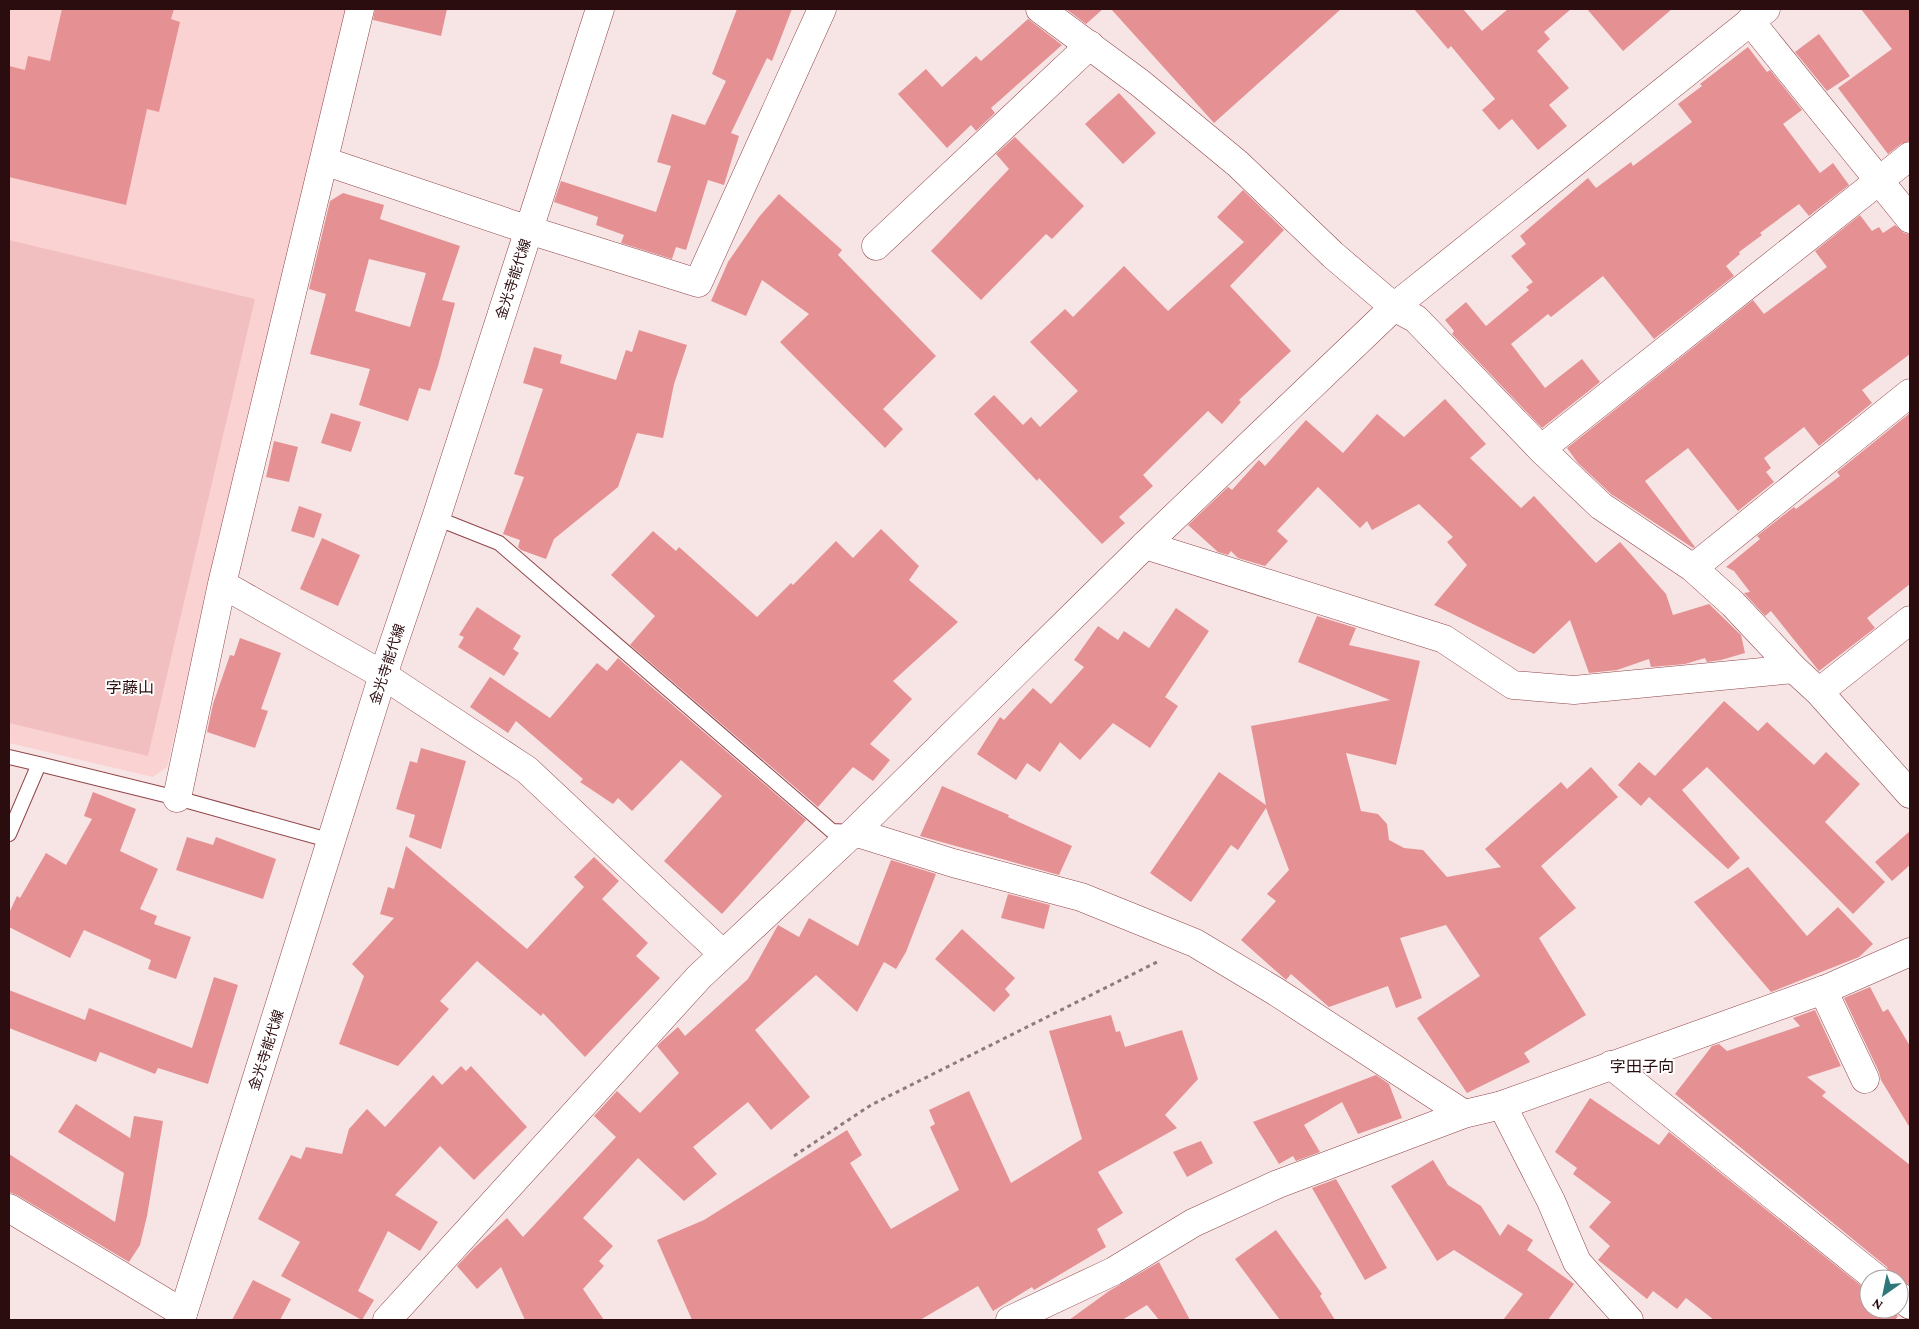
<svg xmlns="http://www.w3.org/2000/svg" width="1919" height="1329" viewBox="0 0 1919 1329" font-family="'Crimson Pro','Noto Sans JP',serif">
<rect width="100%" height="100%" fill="#f7e4e4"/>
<path fill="#fad2d2" d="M 9,9 L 346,9 L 167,767 L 153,777 L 9,743 Z"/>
<path fill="#f1bfc0" d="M 9,240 L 255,299 L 148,756 L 9,723 Z"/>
<path fill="#e59194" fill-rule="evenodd" d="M 62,9 L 174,9 L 171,19 L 180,22 L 159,112 L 147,109 L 126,205 L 9,177 L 9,66 L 25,70 L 28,56 L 50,61 Z
M 375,9 L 447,9 L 441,36 L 373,20 Z
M 737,9 L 792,9 L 772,61 L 767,58 L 731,133 L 739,136 L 724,185 L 708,180 L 686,250 L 676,247 L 672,259 L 621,243 L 624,235 L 596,225 L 598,217 L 554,202 L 561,181 L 656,212 L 671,166 L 657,162 L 672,114 L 705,125 L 726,81 L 712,74 Z
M 1066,9 L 1103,9 L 1086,24 Z
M 1111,9 L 1341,9 L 1214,123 Z
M 1414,9 L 1463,9 L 1482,31 L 1508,9 L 1571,9 L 1544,32 L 1550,39 L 1537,51 L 1569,88 L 1549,105 L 1567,126 L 1538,150 L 1512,119 L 1499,130 L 1482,110 L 1495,99 L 1451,46 L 1448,49 Z
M 1587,9 L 1672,9 L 1623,51 Z
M 1861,9 L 1910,9 L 1910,141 L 1901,144 L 1888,154 L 1838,88 L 1892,49 Z
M 1028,19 L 1062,45 L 991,108 L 995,113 L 976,131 L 971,125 L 947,148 L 898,94 L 926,69 L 942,87 L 976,56 L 981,61 Z
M 1819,34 L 1850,76 L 1827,91 L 1795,52 Z
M 1748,47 L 1767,72 L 1770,70 L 1802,110 L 1783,124 L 1820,173 L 1833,163 L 1849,185 L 1809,216 L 1799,204 L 1760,233 L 1762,235 L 1739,252 L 1740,254 L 1726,266 L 1734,276 L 1654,339 L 1603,276 L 1551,317 L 1548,314 L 1511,344 L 1545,388 L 1582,359 L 1600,382 L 1542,428 L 1452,334 L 1454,331 L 1445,320 L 1466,302 L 1486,326 L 1529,290 L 1526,287 L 1533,282 L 1511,256 L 1526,244 L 1520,236 L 1588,178 L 1596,188 L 1631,162 L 1633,166 L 1692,122 L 1678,104 L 1702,86 L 1700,84 Z
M 1119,93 L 1156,133 L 1123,164 L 1085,124 Z
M 1015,137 L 1084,206 L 1052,239 L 1046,234 L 981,300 L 931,251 L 1009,169 L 996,154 Z
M 1243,190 L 1284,230 L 1230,286 L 1291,351 L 1239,400 L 1241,402 L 1222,424 L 1208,411 L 1143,475 L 1153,486 L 1119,517 L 1125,523 L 1102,544 L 1039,478 L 1037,481 L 974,414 L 994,395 L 1023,425 L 1031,417 L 1040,427 L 1078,391 L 1030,342 L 1065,309 L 1073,317 L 1124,266 L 1168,311 L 1244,242 L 1217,217 Z
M 343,193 L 384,205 L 380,219 L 460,246 L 442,300 L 455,303 L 438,366 L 430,391 L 419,388 L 408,421 L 359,405 L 370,369 L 310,354 L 326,294 L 309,289 L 330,201 ZM 369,259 L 426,273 L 410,327 L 355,311 Z
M 779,194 L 842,250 L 838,255 L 936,356 L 883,409 L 903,429 L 885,448 L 780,342 L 809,314 L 762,280 L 746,316 L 711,301 L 728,262 L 759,217 Z
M 1860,215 L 1872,231 L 1879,227 L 1883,233 L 1895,225 L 1904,233 L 1910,234 L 1910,354 L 1862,390 L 1872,403 L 1819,446 L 1804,427 L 1764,458 L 1771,468 L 1766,472 L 1774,482 L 1738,511 L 1688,448 L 1645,481 L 1695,547 L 1693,548 L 1611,494 L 1578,463 L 1567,448 L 1753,300 L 1764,314 L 1827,267 L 1815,251 Z
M 639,330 L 687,345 L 674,384 L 663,438 L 637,433 L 618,487 L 554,539 L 546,559 L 521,550 L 518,547 L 520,540 L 503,534 L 524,477 L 514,474 L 543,389 L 523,383 L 534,347 L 562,355 L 560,363 L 616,380 L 626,350 L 632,352 Z
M 1445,399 L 1486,444 L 1470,458 L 1521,508 L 1534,496 L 1596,563 L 1620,542 L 1666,594 L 1673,615 L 1709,604 L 1741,635 L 1745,653 L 1721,660 L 1707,662 L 1705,658 L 1685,664 L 1651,667 L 1649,659 L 1617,670 L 1589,673 L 1570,620 L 1534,654 L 1434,605 L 1467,565 L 1447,542 L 1453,537 L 1419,504 L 1372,530 L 1367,521 L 1360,528 L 1318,487 L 1277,531 L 1288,541 L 1265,566 L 1238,558 L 1231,551 L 1228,555 L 1218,552 L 1188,525 L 1228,487 L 1232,490 L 1259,460 L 1265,466 L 1306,420 L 1343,453 L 1377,414 L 1404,437 Z
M 331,413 L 361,422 L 351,452 L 321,443 Z
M 1910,413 L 1910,584 L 1867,618 L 1875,628 L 1819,671 L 1771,611 L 1765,616 L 1744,593 L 1750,592 L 1734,571 L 1726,567 L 1760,539 L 1757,536 L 1794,507 L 1796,509 L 1840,476 L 1837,472 Z
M 274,441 L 298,447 L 289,482 L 266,477 Z
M 299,506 L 322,514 L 314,538 L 291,531 Z
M 881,529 L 919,566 L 909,580 L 958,622 L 893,681 L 912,699 L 870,744 L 890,760 L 873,781 L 853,767 L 818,807 L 630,645 L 655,616 L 611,575 L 653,531 L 676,551 L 679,547 L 757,617 L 791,583 L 793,585 L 836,541 L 853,558 Z
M 322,538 L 360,555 L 338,606 L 300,589 Z
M 477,607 L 521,636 L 513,649 L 519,653 L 504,676 L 458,647 L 464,637 L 459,635 Z
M 1176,608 L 1209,631 L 1165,697 L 1178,706 L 1150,748 L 1113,723 L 1080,760 L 1060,742 L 1040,772 L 1027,763 L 1016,780 L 977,754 L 1000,717 L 1004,720 L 1033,688 L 1051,704 L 1084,667 L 1074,660 L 1098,626 L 1118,640 L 1124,631 L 1149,648 Z
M 1317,616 L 1356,628 L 1349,645 L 1420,661 L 1396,765 L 1346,753 L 1361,811 L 1378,814 L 1387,824 L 1389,840 L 1404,848 L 1423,850 L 1447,877 L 1501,867 L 1485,849 L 1561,782 L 1567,789 L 1591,767 L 1618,797 L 1541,866 L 1576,908 L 1539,938 L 1586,1015 L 1524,1053 L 1530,1062 L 1467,1093 L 1417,1018 L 1480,976 L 1446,925 L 1400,938 L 1422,998 L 1396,1008 L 1388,986 L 1329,1007 L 1291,974 L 1286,980 L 1284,978 L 1241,940 L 1276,901 L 1267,894 L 1289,870 L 1266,808 L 1238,850 L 1231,845 L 1191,902 L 1150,873 L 1219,772 L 1266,805 L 1251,726 L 1390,700 L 1298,662 Z
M 240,638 L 281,653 L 261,709 L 268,711 L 255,748 L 207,732 L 213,704 L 230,655 L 234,656 Z
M 618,658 L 806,820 L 722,914 L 664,861 L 722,796 L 681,760 L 632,811 L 618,798 L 613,804 L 580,782 L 583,779 L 516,721 L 508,733 L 470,707 L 490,677 L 550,718 L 597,663 L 607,671 Z
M 1724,701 L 1758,731 L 1767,722 L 1814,765 L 1826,752 L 1860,784 L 1825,822 L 1885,882 L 1853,914 L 1707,767 L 1682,790 L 1740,858 L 1728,869 L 1649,797 L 1641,806 L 1618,785 L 1639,762 L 1655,776 Z
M 421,748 L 466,761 L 441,849 L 409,837 L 415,815 L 396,809 L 410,761 L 417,763 Z
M 942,786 L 1009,815 L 1008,817 L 1072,846 L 1059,875 L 920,836 Z
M 93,792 L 136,809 L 120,851 L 158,869 L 140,909 L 157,916 L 154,924 L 191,937 L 176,979 L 148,969 L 151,960 L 84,930 L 70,958 L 9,927 L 9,913 L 17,896 L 20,898 L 46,853 L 66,865 L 92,819 L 84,816 Z
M 1910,831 L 1910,865 L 1892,881 L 1875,862 Z
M 187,837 L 213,845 L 216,837 L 276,859 L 263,899 L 176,870 Z
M 406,846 L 527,949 L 584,887 L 574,877 L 594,857 L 619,881 L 602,899 L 648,943 L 636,956 L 660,978 L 585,1057 L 543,1013 L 541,1016 L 477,961 L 440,1001 L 449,1009 L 398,1066 L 339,1044 L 364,976 L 352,964 L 394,918 L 380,914 L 388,887 L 394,889 Z
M 891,860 L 936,874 L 906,952 L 896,969 L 884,962 L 857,1012 L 816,975 L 755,1030 L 810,1097 L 771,1130 L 748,1102 L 693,1147 L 717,1174 L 684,1201 L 638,1158 L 583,1218 L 613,1246 L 599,1261 L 604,1266 L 583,1289 L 604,1320 L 525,1320 L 501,1267 L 477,1289 L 457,1266 L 474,1248 L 507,1218 L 523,1237 L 616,1137 L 594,1116 L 617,1091 L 640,1113 L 679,1073 L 657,1046 L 662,1041 L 678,1027 L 685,1036 L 748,979 L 778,925 L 799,937 L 809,918 L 858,946 Z
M 1748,867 L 1807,936 L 1838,907 L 1873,944 L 1859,957 L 1771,992 L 1694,902 Z
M 1008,894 L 1050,905 L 1044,929 L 1001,918 Z
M 962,929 L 1015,978 L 1005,989 L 1010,995 L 994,1012 L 935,959 Z
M 214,977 L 238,985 L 208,1084 L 158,1068 L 155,1074 L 100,1052 L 96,1062 L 9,1028 L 9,990 L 85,1020 L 89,1008 L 192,1048 Z
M 1870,987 L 1883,1012 L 1888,1009 L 1910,1046 L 1910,1128 L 1881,1080 L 1879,1072 L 1844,998 Z
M 1815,1010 L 1841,1066 L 1807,1077 L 1826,1092 L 1822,1096 L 1910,1165 L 1910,1285 L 1899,1279 L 1892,1279 L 1887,1267 L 1675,1094 L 1712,1046 L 1719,1044 L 1727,1051 L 1800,1026 L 1793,1018 Z
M 1111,1015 L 1116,1032 L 1120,1031 L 1125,1047 L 1182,1030 L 1198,1079 L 1165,1115 L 1177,1128 L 1098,1172 L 1123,1213 L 1097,1229 L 1106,1247 L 1034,1290 L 1032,1287 L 993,1311 L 978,1286 L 920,1320 L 692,1320 L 657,1240 L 704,1220 L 847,1130 L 862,1155 L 850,1163 L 891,1229 L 959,1190 L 930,1127 L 935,1124 L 929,1110 L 969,1091 L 1011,1183 L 1082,1139 L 1049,1031 Z
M 461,1066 L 466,1071 L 471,1066 L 527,1127 L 474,1180 L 440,1146 L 395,1195 L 438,1222 L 420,1251 L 388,1231 L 358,1291 L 374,1300 L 362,1320 L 281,1276 L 300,1242 L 258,1219 L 291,1155 L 301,1159 L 306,1147 L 342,1154 L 349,1129 L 367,1109 L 385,1127 L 433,1075 L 442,1085 Z
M 1376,1075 L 1389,1084 L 1402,1118 L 1358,1134 L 1342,1102 L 1304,1125 L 1320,1152 L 1296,1161 L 1293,1156 L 1279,1164 L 1253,1122 Z
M 1590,1098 L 1659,1145 L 1669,1132 L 1869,1292 L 1869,1309 L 1890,1309 L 1898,1316 L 1895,1320 L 1714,1320 L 1686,1298 L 1677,1309 L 1653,1291 L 1647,1299 L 1598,1260 L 1610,1246 L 1589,1227 L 1611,1202 L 1573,1174 L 1577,1168 L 1555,1152 Z
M 76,1104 L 130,1138 L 134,1116 L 163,1121 L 147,1216 L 140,1245 L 129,1262 L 17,1195 L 9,1192 L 9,1154 L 115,1222 L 124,1173 L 58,1132 Z
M 1201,1141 L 1213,1163 L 1187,1177 L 1173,1152 Z
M 1433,1160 L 1448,1185 L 1481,1206 L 1500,1236 L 1508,1224 L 1533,1240 L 1527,1250 L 1574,1284 L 1548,1320 L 1503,1320 L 1523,1294 L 1454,1250 L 1437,1261 L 1391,1186 Z
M 1336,1179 L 1387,1268 L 1365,1280 L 1312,1188 Z
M 1276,1230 L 1322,1294 L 1320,1296 L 1335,1320 L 1280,1320 L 1235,1259 Z
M 1159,1262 L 1190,1320 L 1159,1320 L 1147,1305 L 1122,1320 L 1069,1320 L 1109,1291 Z
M 253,1280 L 291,1299 L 280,1320 L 232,1320 Z"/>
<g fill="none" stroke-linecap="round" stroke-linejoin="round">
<defs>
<path id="lane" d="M 436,518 L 499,543 L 832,831 L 853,832
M 9,757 L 39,764
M 9,834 L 39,764 L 177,798 L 332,841"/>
<path id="street" d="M 1766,9 L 1394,307 L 1416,319 L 1541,449 L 1601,506 L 1693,568 L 1733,604 L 1794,669 L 1819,692 L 1910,794
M 1750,21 L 1910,219
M 324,161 L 529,230 L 698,283 L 822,9
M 876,246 L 1090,45
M 1541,449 L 1910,156
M 1145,545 L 1444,639 L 1513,685 L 1574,690 L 1794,669
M 1693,568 L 1910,393
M 222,584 L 383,675 L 527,770 L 723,954
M 1819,692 L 1910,620
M 177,798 L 222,584 L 360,9
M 1823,990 L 1865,1079
M 1611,1065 L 1877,1279
M 1502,1105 L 1551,1201 L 1577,1262 L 1629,1320
M 9,1208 L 183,1313
M 1899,1296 L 1910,1305
M 387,1320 L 699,977 L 854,832"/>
<path id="secondary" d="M 1040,9 L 1140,83 L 1238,164 L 1333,255 L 1394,307 L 1145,545 L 854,832 L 953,863 L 1081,897 L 1195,943 L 1275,991 L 1464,1114
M 181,1320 L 383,675 L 436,518 L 600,9
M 1010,1320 L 1114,1271 L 1193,1223 L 1278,1184 L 1464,1114 L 1502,1105 L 1826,989 L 1910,952"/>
</defs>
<use href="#lane" stroke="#91454a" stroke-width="16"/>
<use href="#street" stroke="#91454a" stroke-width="29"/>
<use href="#secondary" stroke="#91454a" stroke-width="29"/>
<path stroke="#91787a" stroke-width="3" stroke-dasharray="4 4" stroke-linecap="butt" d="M 794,1156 L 871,1105 L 1159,961"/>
<use href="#lane" stroke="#fff" stroke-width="14"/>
<use href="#street" stroke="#fff" stroke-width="28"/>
<use href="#secondary" stroke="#fff" stroke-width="28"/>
</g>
<g text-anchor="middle" stroke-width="4" stroke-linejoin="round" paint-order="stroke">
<g font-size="14" fill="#2b0c0f" stroke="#fff">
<text transform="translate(513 279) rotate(-72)" y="5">金光寺能代線</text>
<text transform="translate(387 664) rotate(-72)" y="5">金光寺能代線</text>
<text transform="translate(266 1050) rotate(-72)" y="5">金光寺能代線</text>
</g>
<g font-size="16" fill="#2b0c0f" stroke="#fff">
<text x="130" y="693">字藤山</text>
<text x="1642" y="1072">字田子向</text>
</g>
</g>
<rect width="1919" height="1329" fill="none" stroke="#2b0c0f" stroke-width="20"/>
<g transform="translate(1884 1294) rotate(213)"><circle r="24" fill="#ffffff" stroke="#aa9e9f"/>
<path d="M0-4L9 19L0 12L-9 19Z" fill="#2e7879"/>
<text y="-8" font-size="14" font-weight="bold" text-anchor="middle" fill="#2b0c0f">N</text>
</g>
</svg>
